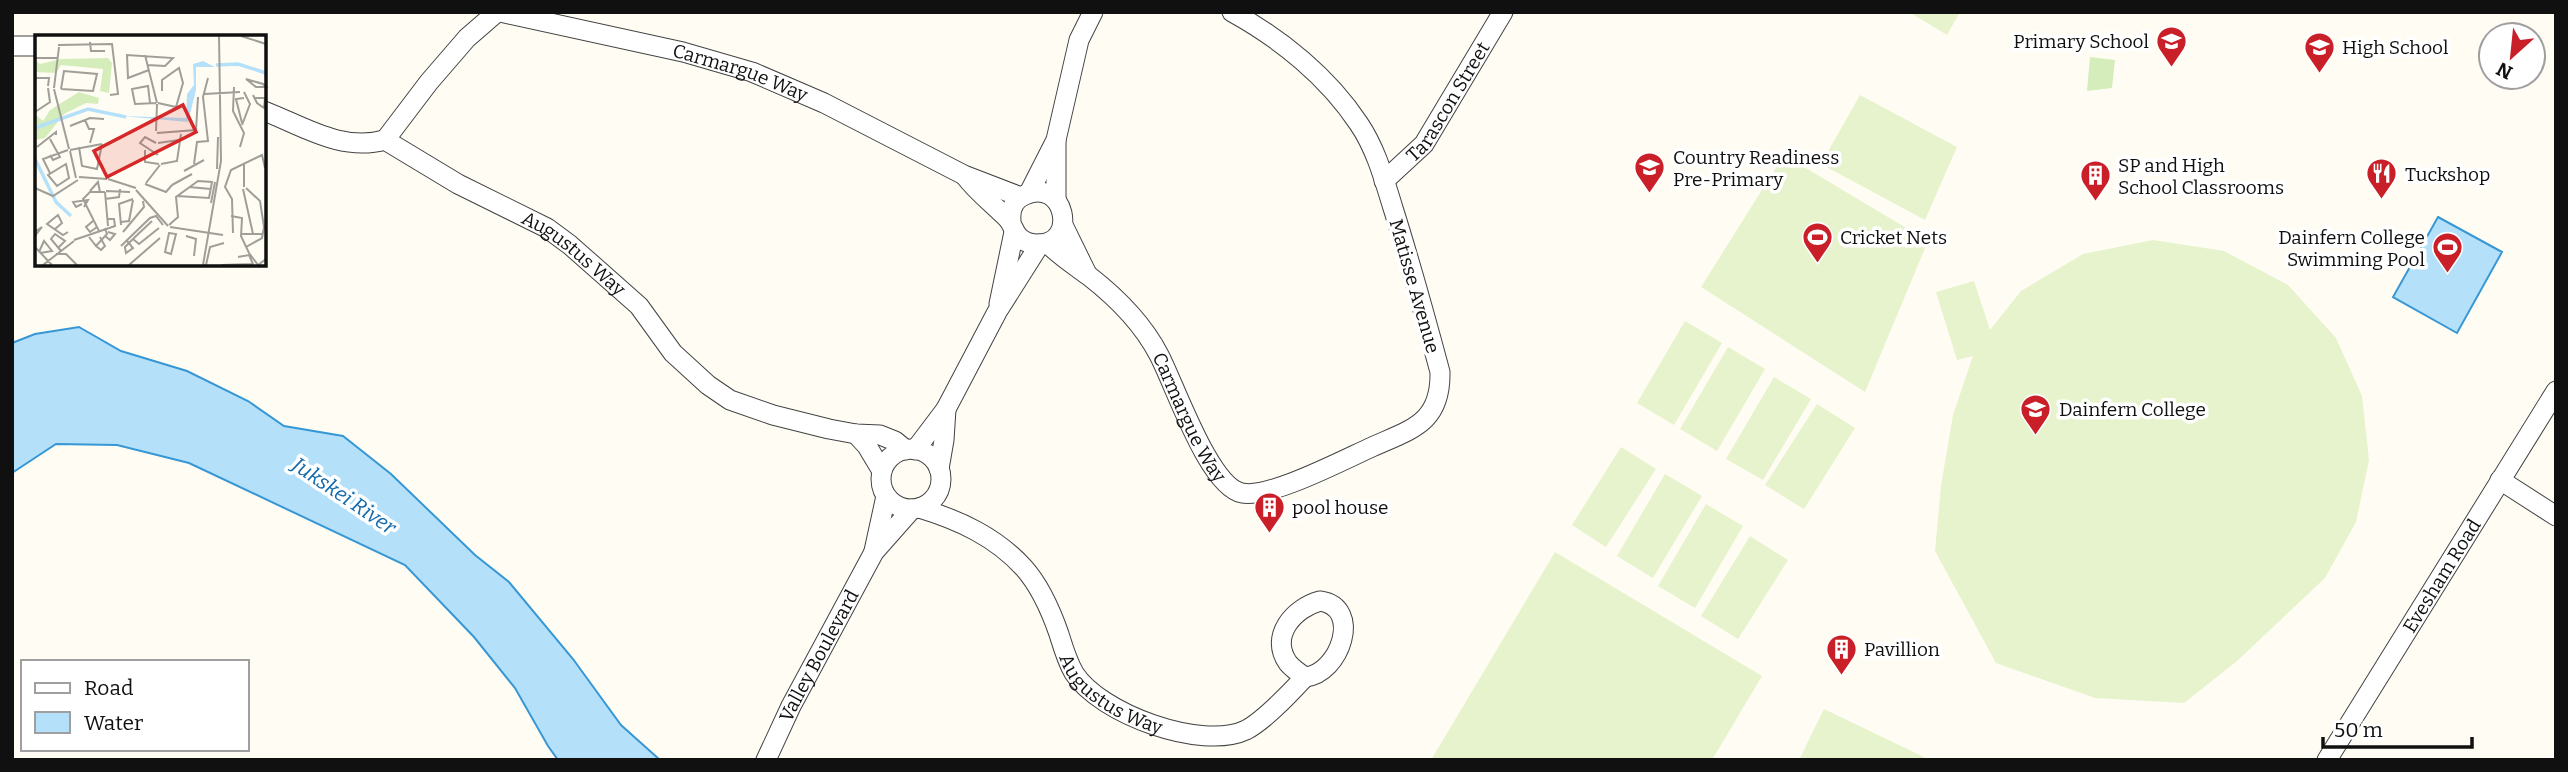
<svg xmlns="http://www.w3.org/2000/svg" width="2568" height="772" viewBox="0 0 2568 772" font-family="Bitter,serif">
<rect width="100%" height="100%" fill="#fffdf3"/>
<path fill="#d4edba" d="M 2090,57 L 2115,60 L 2112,88 L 2087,91 Z"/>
<path fill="#e6f3cc" d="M 1909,12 L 1960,12 L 1947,35 Z
M 1860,95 L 1957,147 L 1925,220 L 1821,164 Z
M 1784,155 L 1928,241 L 1865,392 L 1701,287 Z
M 2153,240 L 2224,251 L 2288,285 L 2336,338 L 2362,396 L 2369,460 L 2356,522 L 2325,578 L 2237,661 L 2184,703 L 2095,698 L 1996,663 L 1935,551 L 1941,486 L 1953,415 L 1973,356 L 1957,360 L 1936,292 L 1974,281 L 1990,330 L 2021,291 L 2083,254 Z
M 1685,321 L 1722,343 L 1674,425 L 1637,403 Z
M 1728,347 L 1765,369 L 1717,451 L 1680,429 Z
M 1774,377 L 1811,399 L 1763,480 L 1726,459 Z
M 1817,404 L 1855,428 L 1804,509 L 1765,485 Z
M 1621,447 L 1656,469 L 1606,547 L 1572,525 Z
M 1665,474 L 1702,496 L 1653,578 L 1617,556 Z
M 1706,504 L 1743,526 L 1695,608 L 1658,586 Z
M 1750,536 L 1788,560 L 1738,639 L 1701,616 Z
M 1555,552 L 1762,676 L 1712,760 L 1431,760 Z
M 1824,709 L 1930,760 L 1799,760 Z"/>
<path fill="#b5e0fa" stroke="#3797d5" stroke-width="2" d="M 2438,217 L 2502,252 L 2457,333 L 2393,297 Z
M 79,327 L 121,351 L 187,371 L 248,401 L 284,426 L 343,436 L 391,474 L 475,555 L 509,582 L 573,659 L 621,725 L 660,760 L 558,760 L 548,746 L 515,688 L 474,637 L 405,565 L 189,463 L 117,445 L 56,444 L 12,473 L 12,343 L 35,334 Z"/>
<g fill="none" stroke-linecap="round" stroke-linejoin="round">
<defs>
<g id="minor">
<path id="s1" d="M 500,12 L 683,52 L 752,72 L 824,103 L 964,175 L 1021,197"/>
<path d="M 12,46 L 37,46"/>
<path id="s2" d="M 264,111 C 303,126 341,152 385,140 L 458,184 L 547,228 L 570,245 L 639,306 L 673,353 L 708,385 L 730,400 L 773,415 L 829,429 L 856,434 L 880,435 L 895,441 L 906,450"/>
<path d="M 385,140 L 429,82 L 467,38 L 497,12"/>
<path d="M 1056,141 L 1056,200"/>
<path d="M 965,176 C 977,192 993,204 1007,218 C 1013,224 1013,231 1019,237 C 1024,242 1031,244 1038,244 C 1079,244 1065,177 1025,195 C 1014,199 1010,210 1011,221"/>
<path id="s3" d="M 1384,181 L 1424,144 L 1503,12"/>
<path d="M 1029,193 L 1056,140 L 1079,40 L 1093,12"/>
<path d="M 1063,225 L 1087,274"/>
<path id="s4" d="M 1047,243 C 1060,256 1074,265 1089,276 C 1116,297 1143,324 1159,355 C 1175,385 1209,487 1242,493 C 1269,499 1345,459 1372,447 C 1412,429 1441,423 1440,372 C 1425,316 1410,262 1393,208 C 1384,179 1376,149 1359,124 C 1328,77 1281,39 1232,12"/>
<path d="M 999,304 L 1014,232"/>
<path d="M 856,434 L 867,446 L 882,471"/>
<circle cx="911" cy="479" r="30"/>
<path d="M 915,450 L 946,409 L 997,312 L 1040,244"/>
<path d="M 939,469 L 944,440 L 946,409"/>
<path d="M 2500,480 L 2556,516"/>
<path id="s5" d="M 919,508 C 959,520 996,537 1024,568 C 1040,586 1051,611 1059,634 C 1063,647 1067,661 1074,673 C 1100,714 1202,751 1246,730 C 1265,720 1290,693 1305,677"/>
<path d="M 874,551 L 886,496"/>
<path d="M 1320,601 C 1363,607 1340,674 1305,677 C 1299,673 1293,669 1288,663 C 1269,636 1294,608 1320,601 Z"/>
<path id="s6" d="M 766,760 L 791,706 L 874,552 L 912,509"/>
<path id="s7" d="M 2327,760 L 2556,391"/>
</g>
</defs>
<use href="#minor" stroke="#434343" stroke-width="21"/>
<use href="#minor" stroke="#fff" stroke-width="19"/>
</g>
<defs>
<symbol id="school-pin" viewBox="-11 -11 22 30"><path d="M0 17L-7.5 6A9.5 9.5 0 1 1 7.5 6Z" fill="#c91f28" stroke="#fff"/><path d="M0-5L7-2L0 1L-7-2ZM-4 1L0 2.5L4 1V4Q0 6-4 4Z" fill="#fff"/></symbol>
<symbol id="restaurant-pin" viewBox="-11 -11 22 30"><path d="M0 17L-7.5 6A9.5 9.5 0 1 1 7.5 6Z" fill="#c91f28" stroke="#fff"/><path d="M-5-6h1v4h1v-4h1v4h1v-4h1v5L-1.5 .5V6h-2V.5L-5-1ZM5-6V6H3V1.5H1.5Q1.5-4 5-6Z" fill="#fff"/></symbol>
<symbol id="building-pin" viewBox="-11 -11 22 30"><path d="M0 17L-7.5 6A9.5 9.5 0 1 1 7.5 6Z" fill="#c91f28" stroke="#fff"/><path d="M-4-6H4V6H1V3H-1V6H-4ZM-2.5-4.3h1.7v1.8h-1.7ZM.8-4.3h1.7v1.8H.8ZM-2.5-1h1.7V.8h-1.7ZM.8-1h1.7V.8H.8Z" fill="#fff"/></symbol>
<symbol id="stadium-pin" viewBox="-11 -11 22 30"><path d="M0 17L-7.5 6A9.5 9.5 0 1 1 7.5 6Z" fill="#c91f28" stroke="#fff"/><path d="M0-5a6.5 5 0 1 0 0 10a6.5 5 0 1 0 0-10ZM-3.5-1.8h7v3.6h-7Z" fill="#fff"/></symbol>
</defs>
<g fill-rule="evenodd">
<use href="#school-pin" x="2154" y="24" width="35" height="47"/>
<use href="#school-pin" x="2302" y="30" width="35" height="47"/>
<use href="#school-pin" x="1632" y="150" width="35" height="47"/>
<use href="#restaurant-pin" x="2364" y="156" width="35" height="47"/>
<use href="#building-pin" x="2078" y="158" width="35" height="47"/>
<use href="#stadium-pin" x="1800" y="220" width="35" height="47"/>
<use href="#stadium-pin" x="2430" y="230" width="35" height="47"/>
<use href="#school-pin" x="2018" y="392" width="35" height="47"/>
<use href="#building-pin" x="1252" y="490" width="35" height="47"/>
<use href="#building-pin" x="1824" y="632" width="35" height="47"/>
</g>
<g text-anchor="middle" stroke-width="7" stroke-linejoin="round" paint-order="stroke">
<g font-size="19" fill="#101010" stroke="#fff" text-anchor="start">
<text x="2149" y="48" text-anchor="end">Primary School</text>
<text x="2342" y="54">High School</text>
<text x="1673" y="164">Country Readiness<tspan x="1673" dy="22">Pre-Primary</tspan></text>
<text x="2118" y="172">SP and High<tspan x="2118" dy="22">School Classrooms</tspan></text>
<text x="2405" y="181">Tuckshop</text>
<text x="1840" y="244">Cricket Nets</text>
<text x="2425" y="244" text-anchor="end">Dainfern College<tspan x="2425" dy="22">Swimming Pool</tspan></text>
<text x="2059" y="416">Dainfern College</text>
<text x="1292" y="514">pool house</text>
<text x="1864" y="656">Pavillion</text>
</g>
<g font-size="19" fill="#101010" stroke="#fff">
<text dy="7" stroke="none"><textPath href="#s1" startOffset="248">Carmargue Way</textPath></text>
<text dy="7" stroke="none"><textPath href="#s3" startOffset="103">Tarascon Street</textPath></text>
<text dy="7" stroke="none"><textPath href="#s2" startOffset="348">Augustus Way</textPath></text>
<text transform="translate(1415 286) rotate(74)" y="7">Matisse Avenue</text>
<text dy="7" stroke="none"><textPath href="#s4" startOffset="229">Carmargue Way</textPath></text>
<text dy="7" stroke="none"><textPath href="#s7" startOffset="217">Evesham Road</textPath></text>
<text dy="7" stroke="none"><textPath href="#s6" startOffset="117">Valley Boulevard</textPath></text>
<text dy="7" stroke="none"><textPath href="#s5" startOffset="282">Augustus Way</textPath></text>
</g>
<g font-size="21" font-style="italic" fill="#1168ab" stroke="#fff">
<text transform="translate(344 496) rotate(34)" y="7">Jukskei River</text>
</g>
</g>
<g transform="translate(35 35)">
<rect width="231" height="231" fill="#fffdf3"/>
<path d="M 73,23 L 77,28 L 74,58 L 65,56 L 68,34 L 26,30 L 21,38 L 0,37 L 0,25 L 5,29 L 26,24 ZM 44,57 L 64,63 L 63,69 L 51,68 L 29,79 L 10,103 L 0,105 L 0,79 L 8,86 L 15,75 Z" fill="#d4edba"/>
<path d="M 168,26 L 180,32 L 161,32 L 161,55 L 153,87 L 86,81 L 151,83 L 152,59 L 159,50 L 158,29 Z" fill="#b5e0fa"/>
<path fill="none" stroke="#b5e0fa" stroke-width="3.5" d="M 181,30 L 203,29 L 231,38M 0,93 L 53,74 L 91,82M 0,124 L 21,167 L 36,181"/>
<path fill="none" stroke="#9f9e98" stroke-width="2" d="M 206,1 L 231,9M 55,7 L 56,16 L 70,16M 23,10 L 77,9 L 83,59 L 75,60M 110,20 L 122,68M 0,23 L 23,23M 112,30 L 130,31 L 138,23 L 92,20 L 93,43 L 114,35M 0,43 L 14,43 L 13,51M 211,44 L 228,49 L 231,52 L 221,52 ZM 199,52 L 198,76 L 209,98 L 205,112M 19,53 L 24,12M 19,54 L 34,114M 26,54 L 29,36 L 62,39 L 58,56 L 26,54M 169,59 L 205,57M 218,60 L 222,68 L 229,73 L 230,63 L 219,63M 115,68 L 113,51 L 97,54 L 100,69 L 121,68M 123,68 L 141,72 L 148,48 L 144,33 L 127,45 L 127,56M 0,77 L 15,67 L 13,53M 50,85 L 54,94 L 59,94 L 55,108M 207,88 L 201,64 L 209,63M 207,90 L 215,69 L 209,57M 35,91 L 55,83 L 69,84M 121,96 L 122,69M 122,98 L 161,95 L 163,62M 15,104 L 25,122 L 18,125 L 15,120M 121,108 L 110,102 L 105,108 L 123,120M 123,108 L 144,105M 2,112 L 21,97 L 21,100M 44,112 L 47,131 L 62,134 L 67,109M 35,115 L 67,109M 110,115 L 110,127 L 124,129M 35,116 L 41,143M 209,128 L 209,152M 31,129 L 34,143 L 22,151 L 13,140 ZM 126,129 L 142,126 L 146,99M 159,129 L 162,107 L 173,106 L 168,62 L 173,43M 182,134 L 183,102M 149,136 L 169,125M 15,138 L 8,124 L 33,115M 44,142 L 72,144M 73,144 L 101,153M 111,148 L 125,130M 110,149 L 131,157 L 137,150M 137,150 L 157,139M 154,152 L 176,154M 0,153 L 18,161 L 43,145M 211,153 L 225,166 L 229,192 L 227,203 L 211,212M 208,154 L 218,199M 101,155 L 133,191M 55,156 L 63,147 L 65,157M 71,156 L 95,157M 70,157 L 73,191M 70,164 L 84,162 L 85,154M 176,168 L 180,147M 47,169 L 41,172 L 38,167 L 53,165 L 49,172M 196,181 L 207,183 L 206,201 L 214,218 L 223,230 L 231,224M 58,186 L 51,192 L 55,197 L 62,192M 86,187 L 94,186 L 98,165M 86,190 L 84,169 L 98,164M 134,190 L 143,182 L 141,162 L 163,146 L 177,147 L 174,163 L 142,161M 135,192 L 188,200M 20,194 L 27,188 L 23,180 L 12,189 L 28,200 L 33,197M 64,196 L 48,164 L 55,157 L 70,157M 88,197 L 109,172 L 108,166M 134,198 L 141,199 L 136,219 L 130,217 ZM 198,198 L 197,164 L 190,152 L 196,135 L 227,120 L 230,133M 206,199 L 228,199M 70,201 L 75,205 L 80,199 L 73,197M 151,201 L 161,204 L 159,221M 54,202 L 61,211 L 72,199 L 70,193M 0,203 L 1,196 L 7,192 L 0,201M 98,204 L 104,209 L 124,193M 39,205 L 80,191 L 79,184 L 73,184M 91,205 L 94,208 L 97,212 L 98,213 L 91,218 L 90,213 L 90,212 L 100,202 L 117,186M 61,211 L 66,215 L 70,211 L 65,202M 86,211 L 115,183 L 121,181 L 128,190M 0,212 L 17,230M 24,212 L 30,206 L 20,199 L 16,204 L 26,216M 4,217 L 9,206 L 17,216 L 5,218M 21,219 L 31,219 L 42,230M 8,230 L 39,206M 94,230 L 125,203M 168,230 L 186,126 L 184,1M 171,230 L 175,212 L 189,208M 186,230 L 218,229 L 214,220 L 203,222"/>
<path fill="#d62828" fill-opacity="0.15" stroke="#d62828" stroke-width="3.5" d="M 148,70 L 161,97 L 72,142 L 59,116 Z"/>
<rect width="231" height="231" fill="none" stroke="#101010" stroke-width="3.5"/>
</g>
<rect width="2568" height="772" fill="none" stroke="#101010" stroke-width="28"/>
<rect x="21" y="660" width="228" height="91" fill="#ffffff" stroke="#9f9f9f" stroke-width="2"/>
<rect x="35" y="683" width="35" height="10" fill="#ffffff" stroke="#9f9f9f" stroke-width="2"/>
<text x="84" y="695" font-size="21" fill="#101010">Road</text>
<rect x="35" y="712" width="35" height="21" fill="#b5e0fa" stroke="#9f9f9f" stroke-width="2"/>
<text x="84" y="730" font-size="21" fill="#101010">Water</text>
<g transform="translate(2512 56) rotate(207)"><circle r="33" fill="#ffffff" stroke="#9f9f9f" stroke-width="2"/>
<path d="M0-5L12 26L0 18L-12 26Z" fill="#c91f28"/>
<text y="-10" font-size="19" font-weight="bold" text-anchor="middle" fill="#101010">N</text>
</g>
<path d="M2323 737v10h149v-10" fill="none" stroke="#101010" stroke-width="3.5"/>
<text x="2334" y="737" font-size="21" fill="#101010" stroke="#ffffff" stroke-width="5" paint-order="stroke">50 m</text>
</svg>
